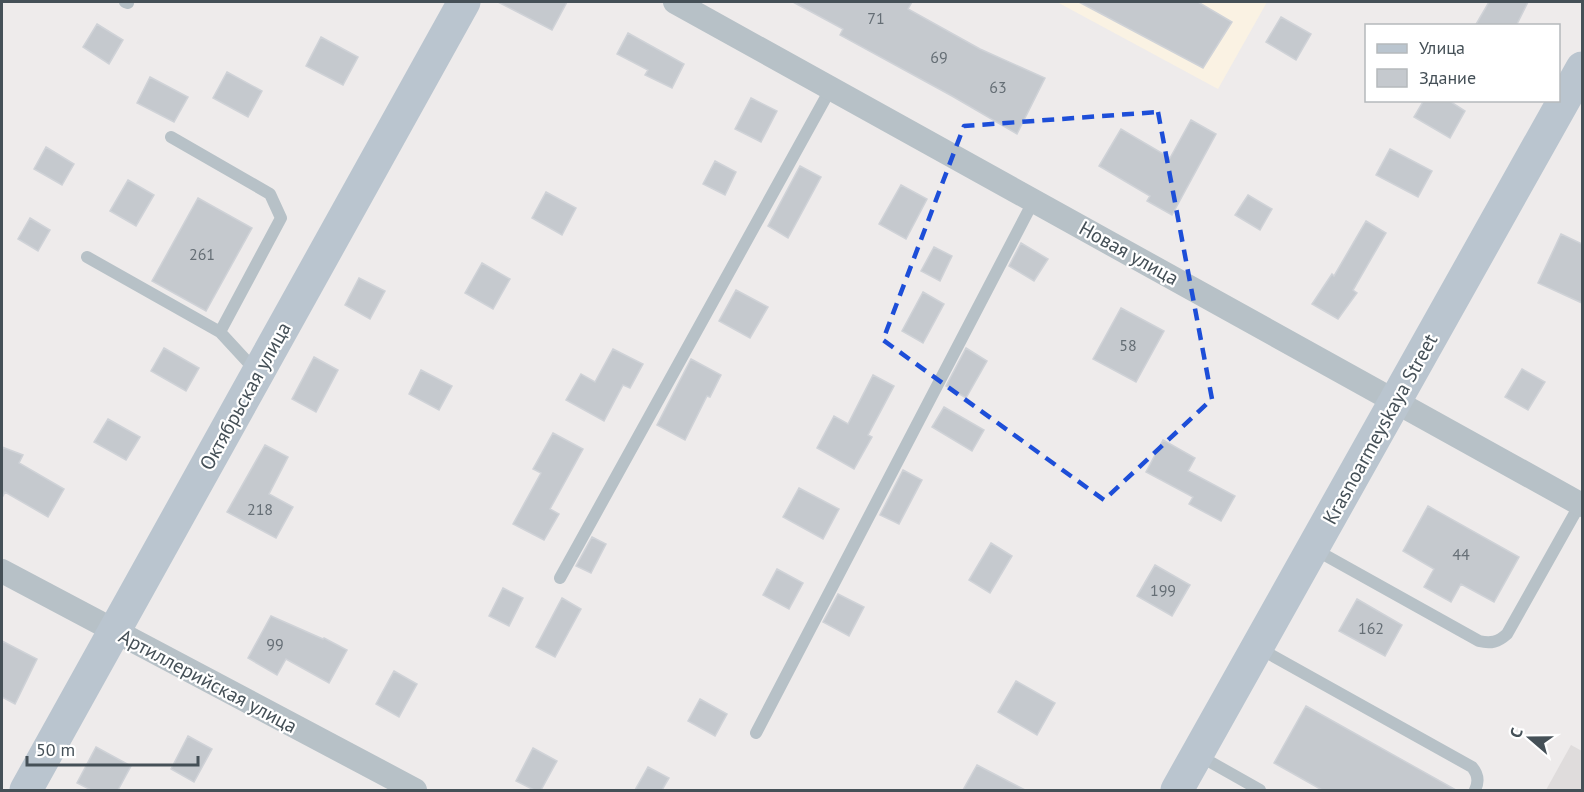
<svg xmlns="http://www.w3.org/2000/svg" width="1584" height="792" viewBox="0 0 1584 792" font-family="'PT Sans',sans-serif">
<rect width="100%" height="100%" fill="#eeebeb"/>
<path fill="#faf2e3" d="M 1057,2 L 1267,2 L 1218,89 Z"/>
<path fill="#dfdcdc" d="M 1571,745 L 1582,751 L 1582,790 L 1546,790 Z"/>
<path fill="#c5c9ce" stroke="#cfd2d7" stroke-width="1.5" d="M 498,2 L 567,2 L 552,30 Z
M 793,2 L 912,2 L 908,9 L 980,49 L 1045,78 L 1017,134 L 952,96 L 840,35 L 843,29 Z
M 1079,2 L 1198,2 L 1232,22 L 1203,68 Z
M 1489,2 L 1528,2 L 1516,26 L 1475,26 Z
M 1281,17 L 1311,34 L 1296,60 L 1266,42 Z
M 97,24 L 123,40 L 109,64 L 83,47 Z
M 628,33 L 684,64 L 672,88 L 645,75 L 648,70 L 617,54 Z
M 321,37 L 358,57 L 343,85 L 306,66 Z
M 227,72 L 262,91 L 248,117 L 213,98 Z
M 150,77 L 188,97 L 174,122 L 137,103 Z
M 751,98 L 777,111 L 761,142 L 735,129 Z
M 1424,100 L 1448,100 L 1465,111 L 1450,138 L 1414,117 Z
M 1191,120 L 1216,134 L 1172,215 L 1147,201 L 1150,196 L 1099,166 L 1121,129 L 1170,158 Z
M 46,147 L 74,164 L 62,185 L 34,169 Z
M 1390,149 L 1432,171 L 1418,197 L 1376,175 Z
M 715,161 L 736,172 L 725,195 L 703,184 Z
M 800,166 L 821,177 L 788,238 L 768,226 Z
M 128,180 L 154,195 L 136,226 L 110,211 Z
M 901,185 L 927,199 L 906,239 L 879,224 Z
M 546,192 L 576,208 L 562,235 L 532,218 Z
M 1248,195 L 1272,209 L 1260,230 L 1235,215 Z
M 198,198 L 252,228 L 206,311 L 152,281 Z
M 30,218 L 50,230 L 38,251 L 18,239 Z
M 1366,221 L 1386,233 L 1353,290 L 1357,293 L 1338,319 L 1312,304 L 1332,274 L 1334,276 Z
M 1561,234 L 1582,244 L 1582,303 L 1538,283 Z
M 1021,243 L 1048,259 L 1034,281 L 1009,266 Z
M 934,247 L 952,256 L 940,281 L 921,271 Z
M 482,263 L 510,279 L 493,309 L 465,293 Z
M 359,278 L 385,291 L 370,319 L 345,305 Z
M 736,290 L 768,307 L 750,338 L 719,321 Z
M 923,292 L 944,304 L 923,343 L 902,331 Z
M 1121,308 L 1164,331 L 1136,382 L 1093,359 Z
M 164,348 L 199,368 L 186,391 L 151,371 Z
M 966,348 L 987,361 L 966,398 L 946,386 Z
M 613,349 L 643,364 L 630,388 L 623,385 L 604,421 L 566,400 L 581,374 L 595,382 Z
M 314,357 L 338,370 L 316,412 L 292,399 Z
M 691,359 L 721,375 L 710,397 L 707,396 L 685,440 L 657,425 Z
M 1522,369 L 1545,382 L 1528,410 L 1505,397 Z
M 421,370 L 452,386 L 439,410 L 409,394 Z
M 873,375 L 894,386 L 868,435 L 872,437 L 854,469 L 817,448 L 834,416 L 848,424 Z
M 944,407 L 984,430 L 972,451 L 932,427 Z
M 108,419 L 140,437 L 126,460 L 94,442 Z
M 553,433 L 583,449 L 550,509 L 559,514 L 544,540 L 513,524 L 541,473 L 533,469 Z
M 1163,440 L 1195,458 L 1188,471 L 1235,496 L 1221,521 L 1189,504 L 1193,497 L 1146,472 Z
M 265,445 L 288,457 L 269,494 L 293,507 L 276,538 L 227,512 Z
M 2,447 L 23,455 L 19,463 L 64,489 L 48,517 L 5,492 L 2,498 Z
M 903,470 L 922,480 L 899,524 L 880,515 Z
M 799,488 L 839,509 L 823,539 L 783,517 Z
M 1428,506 L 1519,557 L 1494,602 L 1461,584 L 1451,602 L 1424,587 L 1434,569 L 1403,551 Z
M 592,537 L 606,544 L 591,573 L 576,566 Z
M 991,543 L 1012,556 L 990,593 L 969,580 Z
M 1155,565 L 1190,585 L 1172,616 L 1137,596 Z
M 777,569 L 803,583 L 789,609 L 763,595 Z
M 503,588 L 523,598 L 509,626 L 489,616 Z
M 838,594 L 864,607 L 849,636 L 823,622 Z
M 562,598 L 581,609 L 555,657 L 536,647 Z
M 1357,599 L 1402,625 L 1385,656 L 1339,631 Z
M 271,616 L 323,639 L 324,638 L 347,650 L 329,683 L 286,659 L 277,675 L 248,658 Z
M 2,641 L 37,659 L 15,704 L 2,697 Z
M 394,671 L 417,684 L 399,717 L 376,704 Z
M 1016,681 L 1055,703 L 1037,735 L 998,712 Z
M 700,699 L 727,714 L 715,736 L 688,721 Z
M 1306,706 L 1456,790 L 1322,790 L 1274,763 Z
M 188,736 L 212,749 L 194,782 L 171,769 Z
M 96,747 L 131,766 L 118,790 L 91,790 L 77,783 Z
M 533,748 L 557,761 L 541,790 L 534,790 L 516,781 Z
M 977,765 L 1025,790 L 963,790 Z
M 648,767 L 669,778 L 662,790 L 635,790 Z"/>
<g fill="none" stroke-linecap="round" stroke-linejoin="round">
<path stroke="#b7c1c7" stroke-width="12" d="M 125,2 L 128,3
M 171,137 L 270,194 L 281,218 L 220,332
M 87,257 L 220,332 L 256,371
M 1314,549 L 1479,641 C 1491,644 1498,642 1507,634 L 1580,504
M 560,578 L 831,88
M 1257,647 L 1472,767 C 1478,774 1479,782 1475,790
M 756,733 L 1034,200
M 1198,755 L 1260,790"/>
<path stroke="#b7c1c7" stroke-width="24" d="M 675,2 L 1582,505
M 2,571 L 415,790"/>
<path stroke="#bac5cf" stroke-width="33" d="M 26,790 L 464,2
M 1177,790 L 1582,68"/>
</g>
<path fill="none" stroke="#1d4ed8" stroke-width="4.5" stroke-dasharray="12 8" stroke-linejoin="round" d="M 1158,112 L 1212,399 L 1104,500 L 883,340 L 964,126 Z"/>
<g text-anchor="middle" stroke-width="4.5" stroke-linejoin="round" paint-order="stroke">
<g font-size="16" fill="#656e75">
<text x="876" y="24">71</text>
<text x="939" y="63">69</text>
<text x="998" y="93">63</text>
<text x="202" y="260">261</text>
<text x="1128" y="351">58</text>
<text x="260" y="515">218</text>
<text x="1461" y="560">44</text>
<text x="1163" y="596">199</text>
<text x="1371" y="634">162</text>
<text x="275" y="650">99</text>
</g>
<g font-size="20" fill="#455057" stroke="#fff">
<text transform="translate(1129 253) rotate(29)" y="7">Новая улица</text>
<text transform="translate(245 396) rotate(-61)" y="7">Октябрьская улица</text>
<text transform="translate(1380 429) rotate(-61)" y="7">Krasnoarmeyskaya Street</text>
<text transform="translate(208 681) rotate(28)" y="7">Артиллерийская улица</text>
</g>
</g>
<rect width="1584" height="792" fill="none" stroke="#455057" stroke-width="6"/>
<rect x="1365" y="24" width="195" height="78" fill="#ffffff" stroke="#b5b9bc" stroke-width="1.5"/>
<rect x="1377" y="44" width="30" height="9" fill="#bac5cf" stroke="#b5b9bc" stroke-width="1.5"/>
<text x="1419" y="54" font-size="18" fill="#455057">Улица</text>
<rect x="1377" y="69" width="30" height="18" fill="#c5c9ce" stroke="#b5b9bc" stroke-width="1.5"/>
<text x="1419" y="84" font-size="18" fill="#455057">Здание</text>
<g transform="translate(1530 738) rotate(290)" stroke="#ffffff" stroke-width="4.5" paint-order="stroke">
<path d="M0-4.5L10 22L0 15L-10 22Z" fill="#455057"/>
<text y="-9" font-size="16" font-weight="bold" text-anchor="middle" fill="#455057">С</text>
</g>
<path d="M27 756v9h171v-9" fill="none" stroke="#455057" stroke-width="3"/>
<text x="36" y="756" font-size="18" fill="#455057" stroke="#ffffff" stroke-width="4.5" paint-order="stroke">50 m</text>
</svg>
